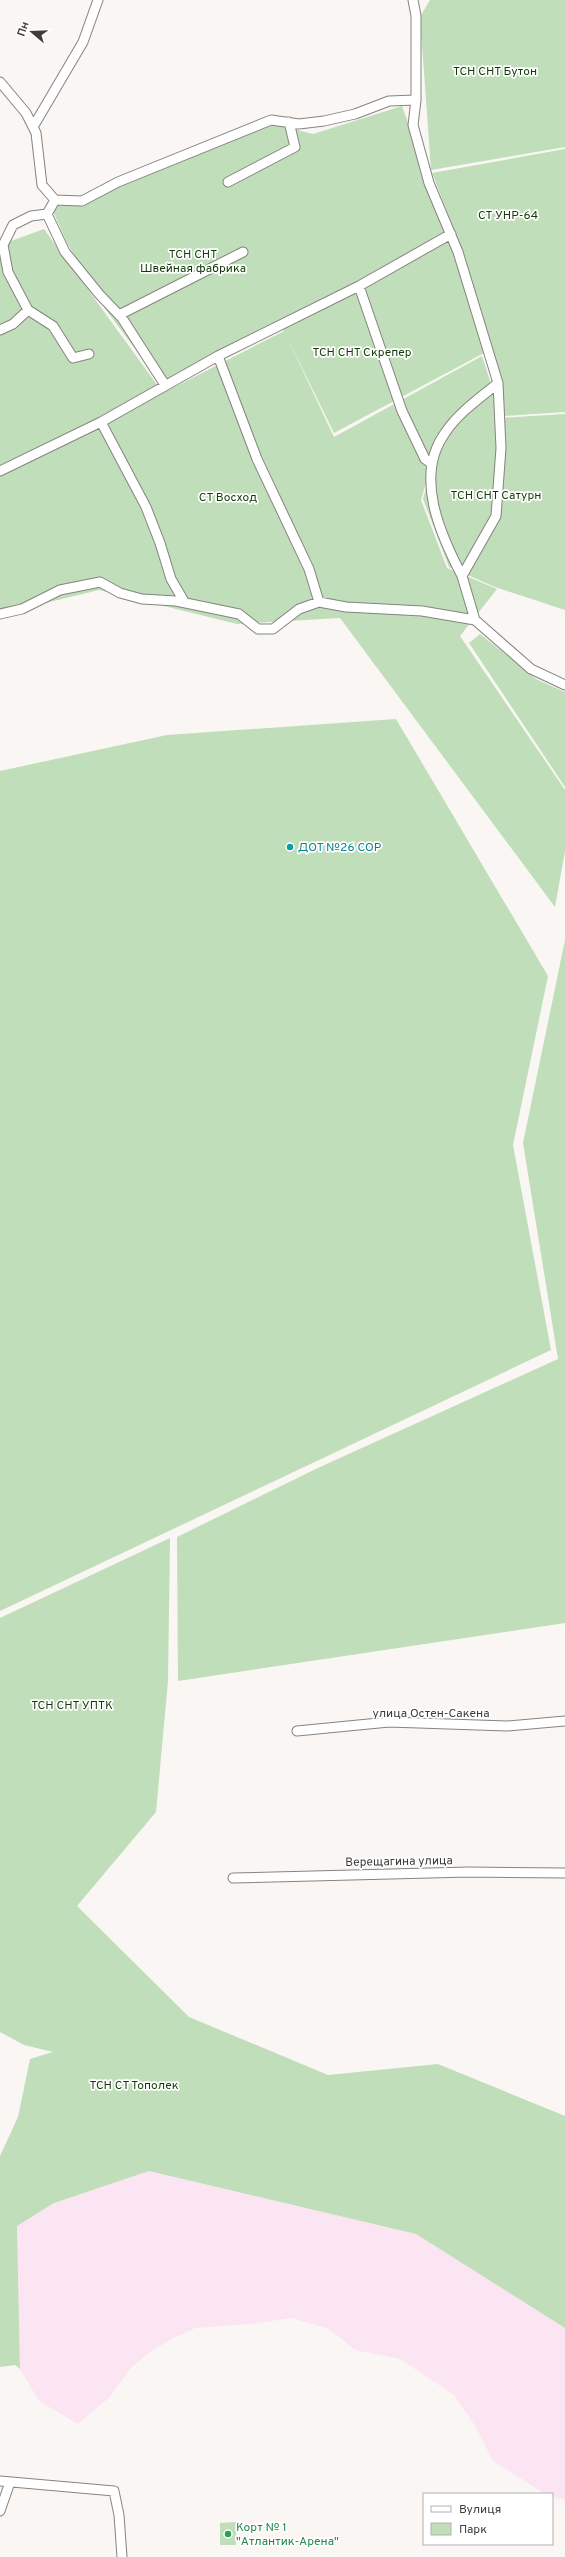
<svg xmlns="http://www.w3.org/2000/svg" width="565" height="2557" viewBox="0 0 565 2557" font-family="Overpass,sans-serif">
<rect width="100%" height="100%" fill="#f9f6f3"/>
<path fill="#fce5f3" d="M 149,2171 L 416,2234 L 565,2328 L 565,2500 L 552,2497 L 552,2494 L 545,2494 L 493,2461 L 476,2427 L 454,2395 L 400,2359 L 355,2350 L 329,2329 L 292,2318 L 250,2324 L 195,2328 L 172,2339 L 151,2351 L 130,2369 L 110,2397 L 78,2424 L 39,2401 L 20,2369 L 17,2226 L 54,2203 Z"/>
<path fill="#c0deb9" d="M 430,0 L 565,0 L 565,147 L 431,170 L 420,17 Z
M 402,106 L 448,233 L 165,389 L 106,310 L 66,241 L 53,211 L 56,202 L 115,186 L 270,123 L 313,134 Z
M 565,149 L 565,412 L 503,416 L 457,237 L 432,173 Z
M 44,229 L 163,393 L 284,331 L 282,327 L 451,238 L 484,353 L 334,433 L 287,337 L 334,437 L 482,356 L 492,387 L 442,429 L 421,500 L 447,568 L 497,589 L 460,636 L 565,790 L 565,851 L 555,907 L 340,618 L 237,624 L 99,590 L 0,614 L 0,245 Z
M 496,387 L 499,418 L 565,414 L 565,610 L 495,587 L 449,567 L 423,499 L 443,430 Z
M 480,634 L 536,679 L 565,692 L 565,787 L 469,643 Z
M 396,719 L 548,976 L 513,1145 L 551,1350 L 0,1611 L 0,771 L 167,735 Z
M 565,940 L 565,1623 L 178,1681 L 177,1537 L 320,1467 L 558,1359 L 523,1143 Z
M 170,1538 L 168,1681 L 156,1812 L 77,1906 L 189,2017 L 328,2075 L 438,2064 L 565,2116 L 565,2328 L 416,2234 L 149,2171 L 54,2203 L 17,2226 L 20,2369 L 15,2365 L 0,2367 L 0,2156 L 18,2117 L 30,2059 L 53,2052 L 24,2045 L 0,2032 L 0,1618 Z
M 236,2522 L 236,2545 L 220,2545 L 220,2523 Z"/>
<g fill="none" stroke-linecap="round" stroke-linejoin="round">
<defs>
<path id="street" d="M 413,0 L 416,16 L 416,100 L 413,125 L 429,183 L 458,252 L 498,383 L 501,448 L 496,516 L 462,576 L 475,620
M 0,82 L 26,113 L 36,133 L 42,185 L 55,200 L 82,201 L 118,182 L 271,120 L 299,124 L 324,121 L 355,114 L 389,101 L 416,100
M 33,127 L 83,42 L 98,0
M 228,182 L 295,147 L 289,122
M 55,200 L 47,214 L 65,252 L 99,294 L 122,318 L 165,385
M 47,214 L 31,216 L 13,225 L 3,245 L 8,272 L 28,310 L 53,326 L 73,358 L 89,354
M 359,286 L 402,411 L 425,459 L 431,463
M 119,315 L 243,252
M 0,330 L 13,324 L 28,310
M 218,356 L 257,459 L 309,569 L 319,602
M 101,422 L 146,507 L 160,543 L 171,579 L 185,603
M 0,471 L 101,422 L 218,356 L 359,286 L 451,234
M 462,576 C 440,534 414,476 445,433 C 458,413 480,398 498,383
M 0,614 L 22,609 L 60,590 L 100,582 L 120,593 L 142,599 L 176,601 L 239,614 L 258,629 L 273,629 L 299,609 L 319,602 L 346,607 L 422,611 L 475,620 L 531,669 L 565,685
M 297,1731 L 389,1722 L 507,1726 L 565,1721
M 233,1878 L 469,1872 L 565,1873
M 0,2481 L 114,2491 L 119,2515 L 122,2557
M 0,2511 L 10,2482"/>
</defs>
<use href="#street" stroke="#868381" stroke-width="11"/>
<use href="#street" stroke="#fff" stroke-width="9"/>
</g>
<circle fill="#0f9aa8" stroke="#fff" stroke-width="1.5" cx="290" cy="847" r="4"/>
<circle fill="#2e9e5b" stroke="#fff" stroke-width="1.5" cx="228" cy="2534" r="4"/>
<g text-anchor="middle" stroke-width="3.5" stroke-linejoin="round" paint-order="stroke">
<g font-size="12" fill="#123b07" stroke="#fff">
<text x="495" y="75">ТСН СНТ Бутон</text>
<text x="508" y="219">СТ УНР-64</text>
<text x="193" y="258">ТСН СНТ<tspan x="193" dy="14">Швейная фабрика</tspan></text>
<text x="362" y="356">ТСН СНТ Скрепер</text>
<text x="496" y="499">ТСН СНТ Сатурн</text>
<text x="228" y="501">СТ Восход</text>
<text x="72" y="1709">ТСН СНТ УПТК</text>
<text x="134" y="2089">ТСН СТ Тополек</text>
</g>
<g font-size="12" fill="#0d838f" stroke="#fff" text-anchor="start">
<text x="298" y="851">ДОТ №26 СОР</text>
</g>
<g font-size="12" fill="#3e3d3c" stroke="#fff">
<text x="431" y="1717">улица Остен-Сакена</text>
<text transform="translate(399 1861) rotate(-1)" y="4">Верещагина улица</text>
</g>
<g font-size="12" fill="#27864d" stroke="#fff" text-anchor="start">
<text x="236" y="2531">Корт № 1<tspan x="236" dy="14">"Атлантик-Арена"</tspan></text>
</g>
</g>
<rect x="423" y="2493" width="130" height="52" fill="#ffffff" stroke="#b2b1b1"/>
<rect x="431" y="2506" width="20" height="6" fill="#ffffff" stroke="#b2b1b1"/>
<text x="459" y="2513" font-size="12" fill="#3e3d3c">Вулиця</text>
<rect x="431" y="2523" width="20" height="12" fill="#c0deb9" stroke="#b2b1b1"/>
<text x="459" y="2533" font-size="12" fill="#3e3d3c">Парк</text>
<g transform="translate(32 32) rotate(289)" stroke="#ffffff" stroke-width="3" paint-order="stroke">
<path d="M0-3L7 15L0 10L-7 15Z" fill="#3e3d3c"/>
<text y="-6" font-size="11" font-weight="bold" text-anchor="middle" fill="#3e3d3c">Пн</text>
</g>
</svg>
